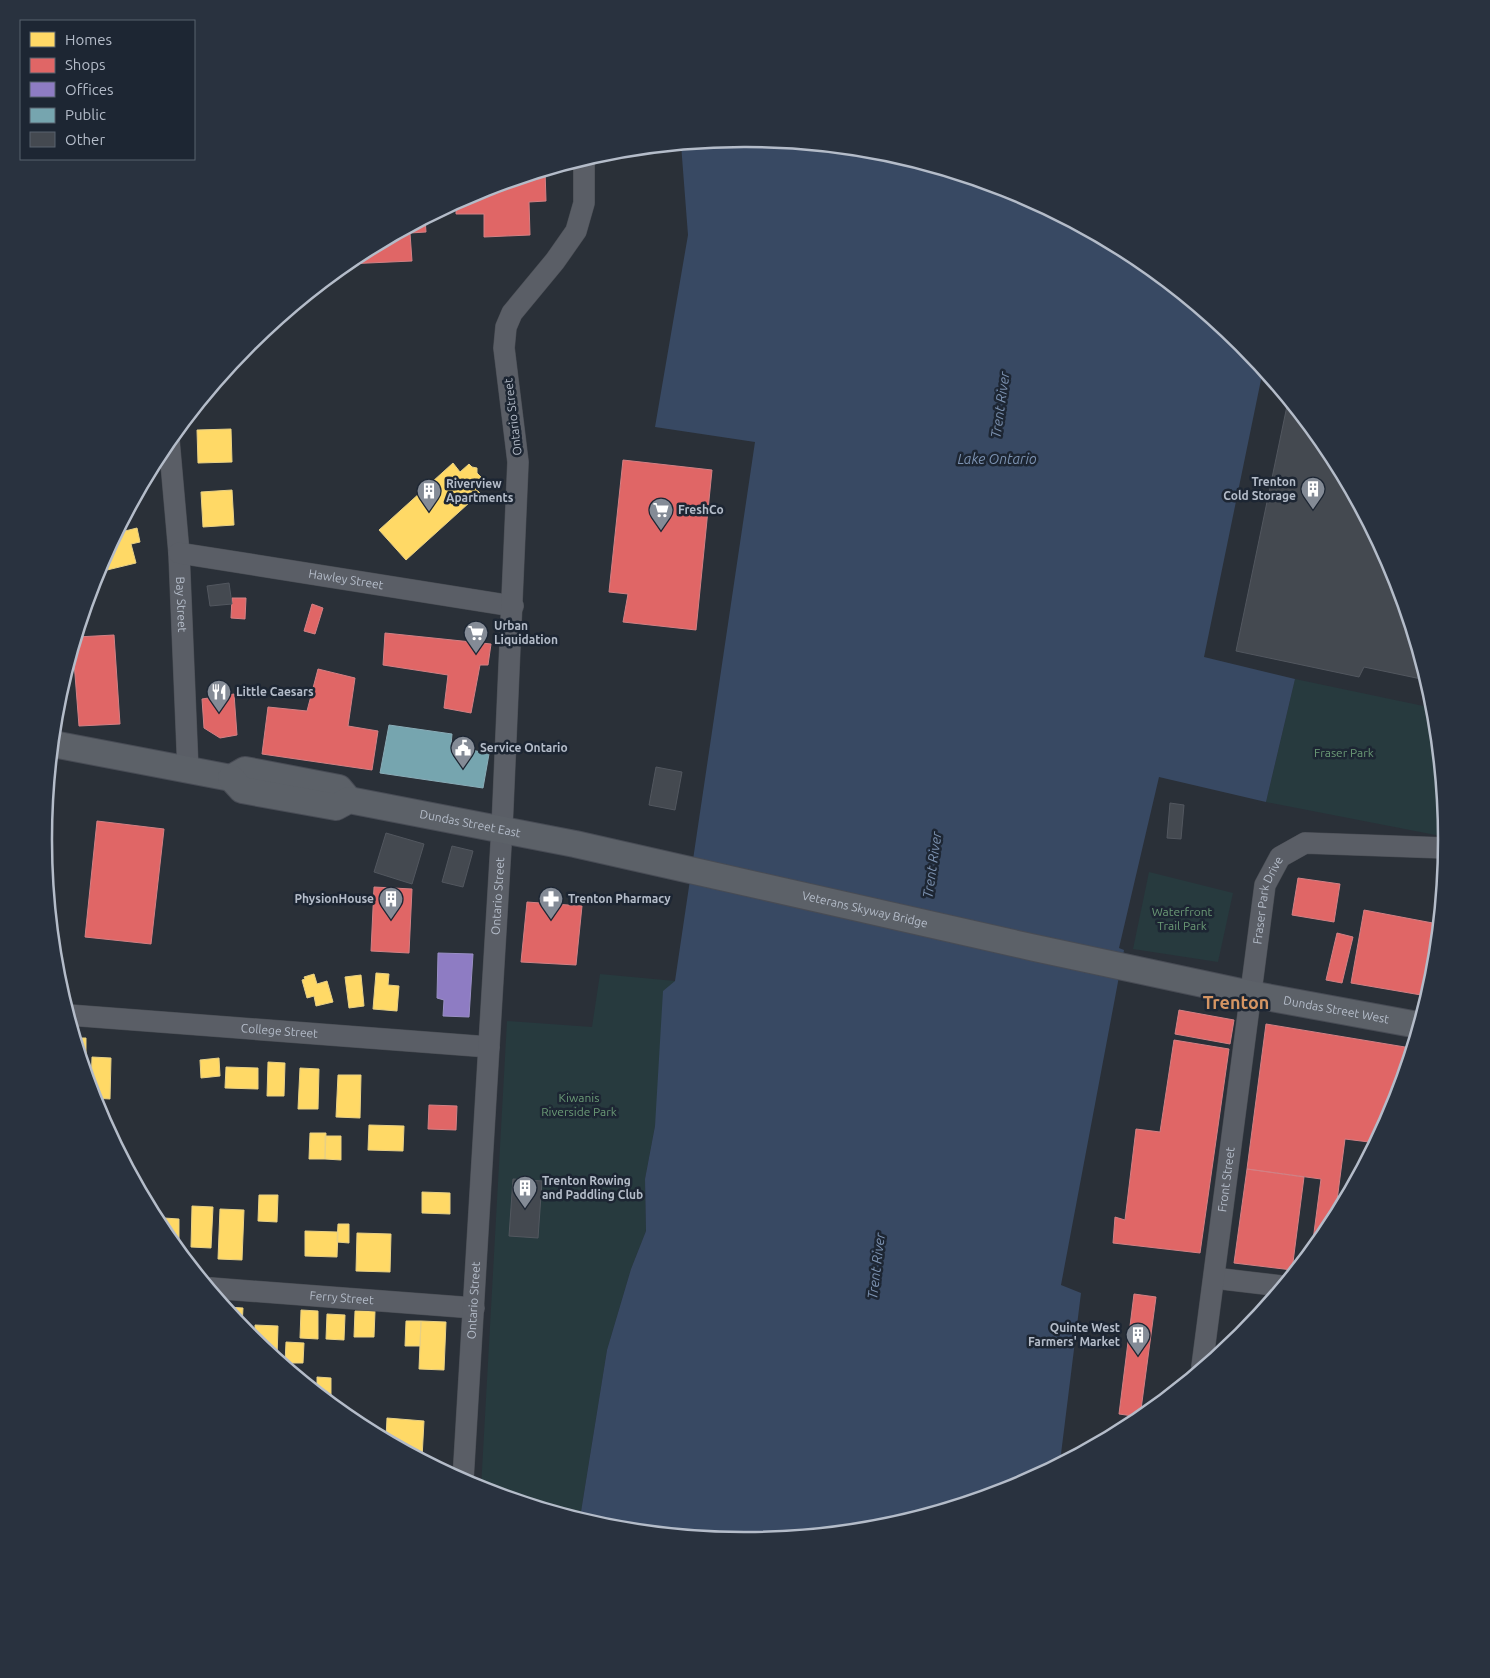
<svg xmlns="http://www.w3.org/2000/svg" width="1490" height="1678" viewBox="0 0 1490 1678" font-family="Ubuntu,sans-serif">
<rect width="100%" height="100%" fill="#2a3038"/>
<path fill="#273a3e" d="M 1295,679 L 1433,708 L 1446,837 L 1266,802 Z
M 1149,872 L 1233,893 L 1218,962 L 1133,949 Z
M 600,974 L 675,981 L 655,1126 L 645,1179 L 646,1231 L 631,1269 L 607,1350 L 580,1518 L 481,1488 L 507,1021 L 592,1027 Z"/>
<path fill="#384963" d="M 745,138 L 882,151 L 1014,191 L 1135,256 L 1241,343 L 1263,370 L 1204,657 L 1295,679 L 1266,802 L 1159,777 L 1119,948 L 1124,950 L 1061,1285 L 1081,1293 L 1060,1462 L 1013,1487 L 882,1527 L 745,1540 L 608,1527 L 580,1518 L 607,1350 L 631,1269 L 646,1231 L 645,1179 L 655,1126 L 663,991 L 675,981 L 755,442 L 655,427 L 688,235 L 681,144 Z"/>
<path fill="#ffd966" stroke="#e8d084" d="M 231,429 L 232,462 L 198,463 L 197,430 Z
M 453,463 L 460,472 L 469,464 L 472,467 L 477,468 L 477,473 L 481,477 L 472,485 L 480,493 L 406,560 L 379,530 Z
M 232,490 L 234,525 L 203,527 L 201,492 Z
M 137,528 L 140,542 L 131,544 L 136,563 L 107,570 L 104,557 L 117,533 Z
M 376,973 L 389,974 L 388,985 L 399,986 L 397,1011 L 373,1009 Z
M 314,974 L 317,984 L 327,981 L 333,1002 L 316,1006 L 314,996 L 307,998 L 302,980 L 305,979 L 304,977 Z
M 361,975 L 364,1006 L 349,1008 L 345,977 Z
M 76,1038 L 86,1038 L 86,1064 L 84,1064 Z
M 92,1057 L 111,1058 L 110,1099 L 94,1098 L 91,1087 Z
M 219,1058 L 220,1076 L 201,1078 L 200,1060 Z
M 268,1062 L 285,1063 L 284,1096 L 267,1096 Z
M 226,1067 L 258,1068 L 258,1089 L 225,1088 Z
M 300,1068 L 319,1069 L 318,1109 L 298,1109 Z
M 338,1075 L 361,1075 L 360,1118 L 336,1117 Z
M 369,1125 L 404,1126 L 403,1151 L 368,1150 Z
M 310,1133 L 326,1133 L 325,1159 L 309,1159 Z
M 325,1136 L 341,1136 L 341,1160 L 325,1159 Z
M 422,1192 L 450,1193 L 450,1214 L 422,1213 Z
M 259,1195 L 278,1195 L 277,1222 L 258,1221 Z
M 192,1206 L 213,1207 L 211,1248 L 191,1247 Z
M 220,1209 L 244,1210 L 242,1260 L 218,1259 Z
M 164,1218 L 179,1219 L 179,1238 L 170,1238 L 164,1231 Z
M 338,1224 L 349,1224 L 349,1243 L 337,1242 Z
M 305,1231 L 338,1232 L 337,1257 L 305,1256 Z
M 357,1233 L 391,1234 L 390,1272 L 356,1271 Z
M 170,1238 L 179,1238 L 178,1249 Z
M 227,1307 L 243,1308 L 242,1326 Z
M 301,1310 L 318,1311 L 318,1339 L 300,1338 Z
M 355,1311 L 375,1311 L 374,1337 L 354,1337 Z
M 327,1314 L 345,1315 L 344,1340 L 326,1339 Z
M 406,1321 L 421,1321 L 420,1346 L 405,1346 Z
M 421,1321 L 446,1322 L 444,1370 L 419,1369 Z
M 255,1325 L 278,1326 L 277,1358 L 255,1340 Z
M 286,1342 L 304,1343 L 303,1363 L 285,1363 Z
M 317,1377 L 331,1378 L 331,1399 L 317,1390 Z
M 387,1418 L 424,1421 L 422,1458 L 386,1438 Z"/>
<path fill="#e06666" stroke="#d38084" d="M 545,170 L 546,201 L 529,202 L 530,235 L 484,237 L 484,214 L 456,214 L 456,202 L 477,191 Z
M 425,219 L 426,232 L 410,233 L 412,261 L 346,264 L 356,256 Z
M 623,460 L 712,470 L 696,630 L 623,622 L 628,594 L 609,592 Z
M 232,598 L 246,598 L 245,619 L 231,618 Z
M 312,604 L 323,608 L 315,634 L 304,631 Z
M 385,633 L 491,644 L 488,665 L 480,665 L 471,713 L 444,708 L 448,675 L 383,665 Z
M 114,635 L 120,724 L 79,726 L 73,649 L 77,637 Z
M 318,669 L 355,678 L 348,726 L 378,731 L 372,770 L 262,754 L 268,707 L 307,711 Z
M 234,694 L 237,735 L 220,738 L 204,728 L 202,699 Z
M 97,821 L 164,829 L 151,944 L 85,937 Z
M 1298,878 L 1340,884 L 1334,922 L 1292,915 Z
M 374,887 L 412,889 L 409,953 L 371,951 Z
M 527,902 L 582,906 L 576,965 L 521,962 Z
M 1364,910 L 1438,924 L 1433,976 L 1427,996 L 1351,983 Z
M 1337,933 L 1353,937 L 1342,983 L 1326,980 Z
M 1179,1010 L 1234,1020 L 1230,1044 L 1175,1034 Z
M 1266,1024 L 1411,1048 L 1393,1108 L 1366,1157 L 1369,1142 L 1345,1139 L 1335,1216 L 1328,1229 L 1312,1248 L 1321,1179 L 1247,1169 Z
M 1174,1040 L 1229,1049 L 1200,1253 L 1113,1243 L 1115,1217 L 1125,1220 L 1136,1129 L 1160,1132 Z
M 429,1105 L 457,1106 L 456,1130 L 428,1129 Z
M 1247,1169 L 1304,1177 L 1292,1270 L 1234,1263 Z
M 1342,1193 L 1347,1193 L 1340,1206 Z
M 1134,1294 L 1156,1297 L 1140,1417 L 1119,1414 Z"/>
<path fill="#8e7cc3" stroke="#998fc5" d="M 438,953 L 473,954 L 469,1017 L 443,1016 L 444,1000 L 437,998 Z"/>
<path fill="#76a5af" stroke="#89acb7" d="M 389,725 L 452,734 L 451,745 L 489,754 L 483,788 L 380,773 Z"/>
<path fill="#444950" stroke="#52575f" d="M 1288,401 L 1328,450 L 1393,571 L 1426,680 L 1364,667 L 1359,677 L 1236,651 Z
M 229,583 L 232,604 L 210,606 L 207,586 Z
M 656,767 L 682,772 L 675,810 L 649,805 Z
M 1170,803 L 1184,805 L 1181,839 L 1167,838 Z
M 386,833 L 424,844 L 412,884 L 374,872 Z
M 452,846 L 473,851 L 463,887 L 442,882 Z
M 513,1179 L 542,1181 L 538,1238 L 509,1236 Z"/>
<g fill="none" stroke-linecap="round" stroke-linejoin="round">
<defs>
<g id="minor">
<path id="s1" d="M 169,440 L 179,553 L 188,770"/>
<path id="s2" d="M 179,553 L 513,606"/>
<path id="s3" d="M 69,1015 L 489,1047"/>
<path d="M 1214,1278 L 1281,1286"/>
<path id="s4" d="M 211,1288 L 474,1308"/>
<path id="s5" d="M 1202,1366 L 1265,885 L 1280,857 L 1305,843 L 1445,848"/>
<path id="s6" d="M 463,1480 L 502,828 L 518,462 L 504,348 L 506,327 L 512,313 L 555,261 L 576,231 L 584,203 L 584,158"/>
</g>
<g id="major">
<path d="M 53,744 L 231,778 L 245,770 L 339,788 L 349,800"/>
<path id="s7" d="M 231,778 L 242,790 L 336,807 L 349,800 L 575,844 L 1035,948 L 1250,994 L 1418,1025"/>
</g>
</defs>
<use href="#minor" stroke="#484c53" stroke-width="22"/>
<use href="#major" stroke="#484c55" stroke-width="28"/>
<use href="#minor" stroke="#5a5e66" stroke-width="21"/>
<use href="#major" stroke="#5c6168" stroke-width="26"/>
</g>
<defs>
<symbol id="building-pin" viewBox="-11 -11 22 30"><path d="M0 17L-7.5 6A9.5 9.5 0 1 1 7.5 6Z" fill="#848b96" stroke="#1d2633"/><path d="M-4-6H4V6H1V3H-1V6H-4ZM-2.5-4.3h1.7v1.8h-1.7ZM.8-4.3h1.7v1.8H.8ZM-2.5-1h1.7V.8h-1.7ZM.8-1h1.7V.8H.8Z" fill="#fff"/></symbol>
<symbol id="supermarket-pin" viewBox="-11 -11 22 30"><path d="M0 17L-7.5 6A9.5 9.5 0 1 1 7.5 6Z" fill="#848b96" stroke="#1d2633"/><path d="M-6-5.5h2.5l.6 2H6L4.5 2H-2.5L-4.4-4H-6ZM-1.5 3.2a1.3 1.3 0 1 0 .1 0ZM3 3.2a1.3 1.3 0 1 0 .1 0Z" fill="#fff"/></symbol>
<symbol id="restaurant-pin" viewBox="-11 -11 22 30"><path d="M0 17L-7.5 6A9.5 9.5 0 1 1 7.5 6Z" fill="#848b96" stroke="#1d2633"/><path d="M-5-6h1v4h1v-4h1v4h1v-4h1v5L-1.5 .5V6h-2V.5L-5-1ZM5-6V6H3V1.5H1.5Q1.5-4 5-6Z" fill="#fff"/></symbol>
<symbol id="civic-pin" viewBox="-11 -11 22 30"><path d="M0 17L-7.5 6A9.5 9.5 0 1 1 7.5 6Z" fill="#848b96" stroke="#1d2633"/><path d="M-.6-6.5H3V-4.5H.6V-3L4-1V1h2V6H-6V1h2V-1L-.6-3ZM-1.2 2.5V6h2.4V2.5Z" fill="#fff"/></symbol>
<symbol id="pharmacy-pin" viewBox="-11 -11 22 30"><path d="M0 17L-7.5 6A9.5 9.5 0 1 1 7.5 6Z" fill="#848b96" stroke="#1d2633"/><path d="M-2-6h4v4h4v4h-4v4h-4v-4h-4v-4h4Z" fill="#fff"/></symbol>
</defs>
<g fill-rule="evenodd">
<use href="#building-pin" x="1299" y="475" width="28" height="38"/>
<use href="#building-pin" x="415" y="477" width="28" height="38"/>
<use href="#supermarket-pin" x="647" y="496" width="28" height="38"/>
<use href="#supermarket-pin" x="462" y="619" width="28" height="38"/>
<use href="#restaurant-pin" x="205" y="678" width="28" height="38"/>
<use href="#civic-pin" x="449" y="734" width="28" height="38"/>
<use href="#building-pin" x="377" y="885" width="28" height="38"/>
<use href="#pharmacy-pin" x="537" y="885" width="28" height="38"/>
<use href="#building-pin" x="511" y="1174" width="28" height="38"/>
<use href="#building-pin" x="1124" y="1321" width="28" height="38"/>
</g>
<g text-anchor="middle" stroke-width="5" stroke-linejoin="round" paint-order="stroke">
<g font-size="12" fill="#b4bcc9" stroke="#1d2633">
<text transform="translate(513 417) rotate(-97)" y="4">Ontario Street</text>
<text dy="4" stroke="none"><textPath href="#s2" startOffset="169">Hawley Street</textPath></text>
<text dy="4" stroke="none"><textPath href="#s1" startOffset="165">Bay Street</textPath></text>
<text dy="4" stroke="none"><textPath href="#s7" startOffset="250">Dundas Street East</textPath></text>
<text dy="4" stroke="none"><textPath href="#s6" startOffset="585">Ontario Street</textPath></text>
<text dy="4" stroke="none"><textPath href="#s5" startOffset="471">Fraser Park Drive</textPath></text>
<text dy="4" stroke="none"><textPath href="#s7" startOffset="654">Veterans Skyway Bridge</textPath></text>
<text dy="4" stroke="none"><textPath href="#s7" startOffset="1136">Dundas Street West</textPath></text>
<text dy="4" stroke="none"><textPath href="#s3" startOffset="211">College Street</textPath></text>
<text dy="4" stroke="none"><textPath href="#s5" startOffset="188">Front Street</textPath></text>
<text dy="4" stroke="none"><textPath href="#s4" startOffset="131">Ferry Street</textPath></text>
<text dy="4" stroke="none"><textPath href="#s6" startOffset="180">Ontario Street</textPath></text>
</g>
<g font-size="12" font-weight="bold" fill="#b4bcc9" stroke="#1d2633" text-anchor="start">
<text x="1296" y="486" text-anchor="end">Trenton<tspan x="1296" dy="14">Cold Storage</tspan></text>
<text x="446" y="488">Riverview<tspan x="446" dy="14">Apartments</tspan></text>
<text x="678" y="514">FreshCo</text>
<text x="494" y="630">Urban<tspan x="494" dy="14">Liquidation</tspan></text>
<text x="236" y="696">Little Caesars</text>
<text x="480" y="752">Service Ontario</text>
<text x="374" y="903" text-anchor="end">PhysionHouse</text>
<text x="568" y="903">Trenton Pharmacy</text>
<text x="542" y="1185">Trenton Rowing<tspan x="542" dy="14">and Paddling Club</tspan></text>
<text x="1120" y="1332" text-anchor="end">Quinte West<tspan x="1120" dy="14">Farmers' Market</tspan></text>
</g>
<g font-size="12" fill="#6b9a76" stroke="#1d2633">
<text x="1344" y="757">Fraser Park</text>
<text x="1182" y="916">Waterfront<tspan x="1182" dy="14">Trail Park</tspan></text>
<text x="579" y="1102">Kiwanis<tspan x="579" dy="14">Riverside Park</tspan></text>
</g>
<g font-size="14" font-style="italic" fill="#7c92b1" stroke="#1d2633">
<text transform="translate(1000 405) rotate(-82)" y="5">Trent River</text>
<text x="997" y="464">Lake Ontario</text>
<text transform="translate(932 865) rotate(-82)" y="5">Trent River</text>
<text transform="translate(876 1266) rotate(-83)" y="5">Trent River</text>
</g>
<g font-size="18" font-weight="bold" fill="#d59563" stroke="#1d2633">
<text x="1236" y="1009">Trenton</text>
</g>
</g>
<path d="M0 0H1490V1678H0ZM744 147H746A692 692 0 0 1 1438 839V840A692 692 0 0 1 746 1532H744A692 692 0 0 1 52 840V839A692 692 0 0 1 744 147Z" fill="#29323f" fill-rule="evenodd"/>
<path fill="none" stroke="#b4bcc9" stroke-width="2.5" d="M744 147H746A692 692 0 0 1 1438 839V840A692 692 0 0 1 746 1532H744A692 692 0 0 1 52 840V839A692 692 0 0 1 744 147Z"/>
<rect x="20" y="20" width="175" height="140" fill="#1d2633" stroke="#59626f"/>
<rect x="30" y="32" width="25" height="15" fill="#ffd966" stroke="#59626f"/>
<text x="65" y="45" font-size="15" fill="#b4bcc9">Homes</text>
<rect x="30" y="58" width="25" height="15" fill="#e06666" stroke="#59626f"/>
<text x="65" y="70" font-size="15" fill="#b4bcc9">Shops</text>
<rect x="30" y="82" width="25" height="15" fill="#8e7cc3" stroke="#59626f"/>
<text x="65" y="95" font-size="15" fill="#b4bcc9">Offices</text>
<rect x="30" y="108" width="25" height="15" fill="#76a5af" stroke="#59626f"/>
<text x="65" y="120" font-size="15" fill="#b4bcc9">Public</text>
<rect x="30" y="132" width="25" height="15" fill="#444950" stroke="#59626f"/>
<text x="65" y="145" font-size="15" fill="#b4bcc9">Other</text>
</svg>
